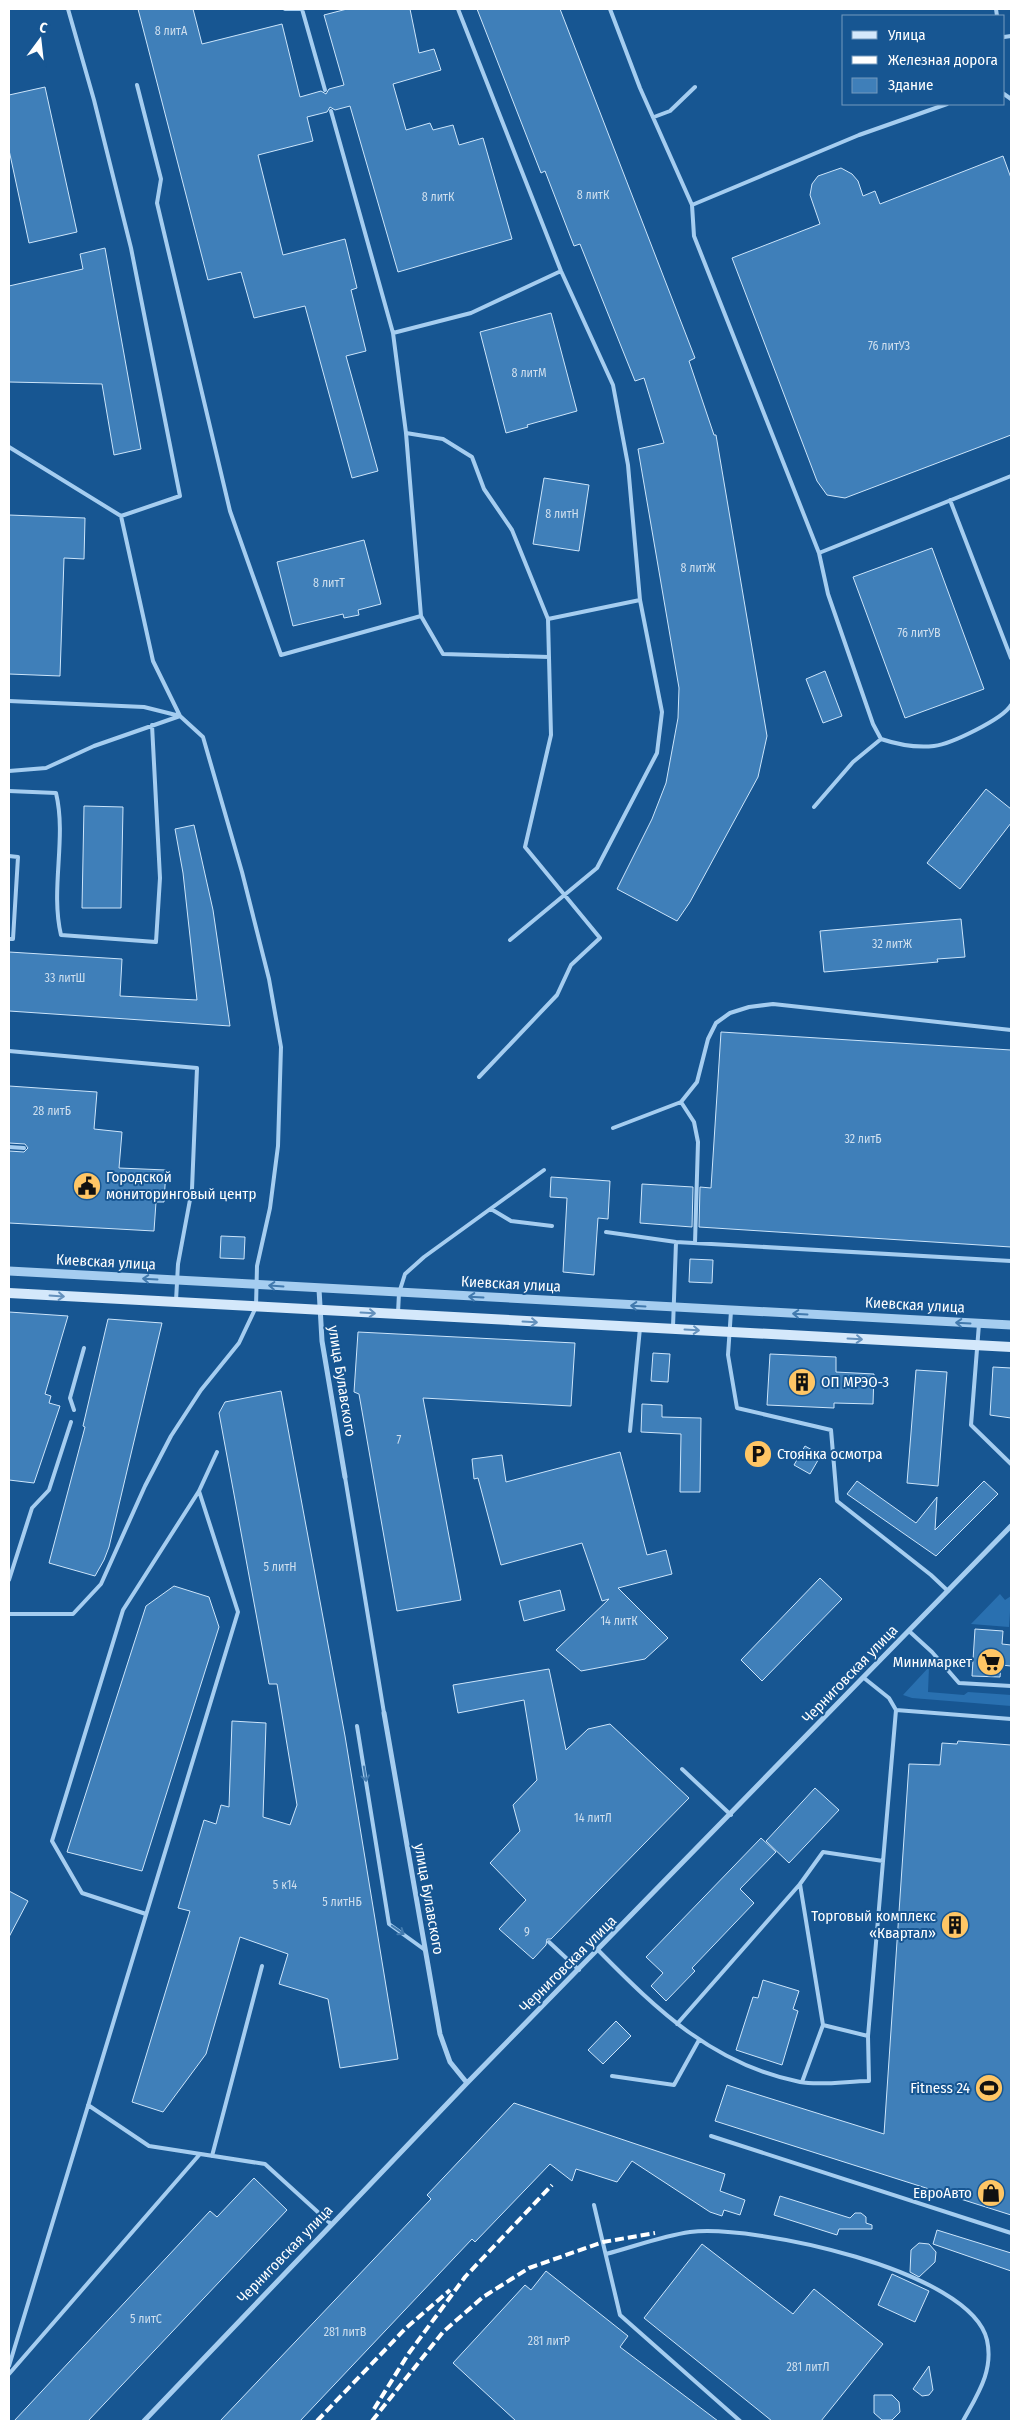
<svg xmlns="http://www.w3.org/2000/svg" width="1020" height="2430" viewBox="0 0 1020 2430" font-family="'Fira Sans Condensed',sans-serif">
<rect width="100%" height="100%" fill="#175692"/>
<path fill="#2970b0" d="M 1000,1594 L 1005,1600 L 1011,1596 L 1009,1627 L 971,1624 Z
M 929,1667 L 928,1692 L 964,1695 L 968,1692 L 1011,1695 L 1011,1706 L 912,1698 L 903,1695 Z"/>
<path fill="#3f7fb9" stroke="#cce5fb" d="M 138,9 L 193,9 L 202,44 L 282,24 L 300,97 L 321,91 L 326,94 L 329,89 L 344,85 L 324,15 L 347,9 L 410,9 L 419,53 L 434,49 L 441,70 L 393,84 L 406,130 L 430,123 L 433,130 L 453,125 L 459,145 L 483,138 L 512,239 L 398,272 L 350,106 L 335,110 L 330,107 L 327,112 L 307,117 L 313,141 L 258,155 L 283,255 L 345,239 L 357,288 L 351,290 L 366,351 L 346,356 L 378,471 L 352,478 L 305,306 L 254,318 L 241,272 L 208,280 Z
M 477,9 L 560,9 L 695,358 L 689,361 L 714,435 L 716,435 L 767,736 L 758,777 L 690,902 L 677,921 L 617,889 L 652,819 L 666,783 L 678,718 L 679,688 L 638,449 L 664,443 L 644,378 L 635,381 L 580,244 L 574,246 L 545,171 L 541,173 Z
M 45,87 L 77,232 L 29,243 L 9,150 L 9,95 Z
M 1003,156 L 1011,178 L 1011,435 L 845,498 L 827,495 L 817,481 L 732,258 L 820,224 L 810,195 L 812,184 L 818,176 L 841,168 L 852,174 L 858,181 L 863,196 L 875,191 L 880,204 Z
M 105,248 L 141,449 L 114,455 L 102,384 L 9,382 L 9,286 L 83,269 L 80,254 Z
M 551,313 L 577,411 L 527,425 L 528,427 L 506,433 L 480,332 Z
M 544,478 L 589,485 L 579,551 L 533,544 Z
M 9,515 L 85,518 L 84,559 L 64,558 L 60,676 L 9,674 Z
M 364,540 L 381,604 L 358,610 L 359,615 L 344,618 L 343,614 L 293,626 L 277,562 Z
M 932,548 L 984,689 L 905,718 L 853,577 Z
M 825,671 L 842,716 L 823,723 L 806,679 Z
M 986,789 L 1011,809 L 1011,823 L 960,889 L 927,863 Z
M 84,806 L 123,807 L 121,908 L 82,908 Z
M 194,825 L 213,910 L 230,1026 L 9,1011 L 9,952 L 122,959 L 120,996 L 197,1000 L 183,873 L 175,829 Z
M 961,919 L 965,957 L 937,959 L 938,962 L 824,972 L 820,931 Z
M 721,1032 L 1011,1050 L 1011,1247 L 699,1227 L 700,1187 L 711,1188 Z
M 9,1086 L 97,1092 L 94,1129 L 122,1132 L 119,1168 L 166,1170 L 164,1202 L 156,1202 L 154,1231 L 9,1223 L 9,1151 L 24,1152 L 28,1148 L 25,1144 L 9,1143 Z
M 551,1177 L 610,1181 L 608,1219 L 598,1218 L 594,1275 L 563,1272 L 567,1198 L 550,1197 Z
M 642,1184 L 693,1187 L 692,1227 L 640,1223 Z
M 221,1236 L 245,1237 L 244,1259 L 220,1258 Z
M 690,1259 L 713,1260 L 712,1283 L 689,1282 Z
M 9,1312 L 68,1316 L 45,1394 L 51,1396 L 49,1403 L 60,1406 L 34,1483 L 9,1480 Z
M 108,1319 L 162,1323 L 109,1547 L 104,1560 L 95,1576 L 49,1563 L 85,1427 L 83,1426 Z
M 358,1332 L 575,1343 L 571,1406 L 423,1398 L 461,1600 L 397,1611 L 359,1394 L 354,1392 Z
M 653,1353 L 670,1354 L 668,1382 L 651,1381 Z
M 770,1354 L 836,1357 L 836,1372 L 874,1374 L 873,1404 L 834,1403 L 834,1408 L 767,1405 Z
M 993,1367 L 1011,1368 L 1011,1418 L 990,1415 Z
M 916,1370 L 947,1372 L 938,1486 L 907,1483 Z
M 281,1391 L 345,1736 L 398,2059 L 340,2068 L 328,1999 L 279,1984 L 288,1954 L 240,1937 L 206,2054 L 163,2112 L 132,2102 L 190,1911 L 178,1908 L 204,1820 L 216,1824 L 221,1805 L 229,1807 L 232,1721 L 266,1723 L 263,1817 L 290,1825 L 297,1805 L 277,1684 L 269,1684 L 219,1413 L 225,1402 Z
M 642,1404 L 662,1405 L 662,1417 L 701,1418 L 700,1492 L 680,1492 L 681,1434 L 641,1432 Z
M 805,1446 L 821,1455 L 810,1474 L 794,1465 Z
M 620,1452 L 647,1555 L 666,1550 L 672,1574 L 618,1588 L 668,1638 L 645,1659 L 581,1671 L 556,1650 L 609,1599 L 602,1601 L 582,1543 L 501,1565 L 478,1478 L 474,1479 L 472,1459 L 502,1455 L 506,1482 Z
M 857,1481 L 916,1523 L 937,1497 L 935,1530 L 984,1481 L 998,1494 L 936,1556 L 847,1494 Z
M 820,1578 L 842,1599 L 762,1681 L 741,1660 Z
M 174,1586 L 209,1597 L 219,1627 L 142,1871 L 67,1852 L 146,1606 Z
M 560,1590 L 565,1610 L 524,1621 L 519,1601 Z
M 975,1629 L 1003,1631 L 1002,1644 L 1011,1645 L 1011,1666 L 1001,1665 L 1000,1677 L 972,1676 Z
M 549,1669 L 566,1750 L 588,1729 L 610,1724 L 689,1798 L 551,1939 L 547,1939 L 546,1945 L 533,1959 L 499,1929 L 526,1900 L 490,1863 L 520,1831 L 513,1805 L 537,1780 L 524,1700 L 458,1713 L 453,1685 Z
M 958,1741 L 1011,1745 L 1011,2215 L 715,2121 L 727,2085 L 884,2134 L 909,1764 L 940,1765 L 942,1743 L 957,1744 Z
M 815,1788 L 839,1810 L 789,1863 L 766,1841 Z
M 761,1838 L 776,1852 L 740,1889 L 754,1903 L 692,1968 L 695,1971 L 666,2001 L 651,1986 L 663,1973 L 646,1957 Z
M 9,1891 L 28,1901 L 9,1937 Z
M 763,1980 L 799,1991 L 793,2009 L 798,2011 L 782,2065 L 736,2050 L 753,1997 L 758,1998 Z
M 616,2021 L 631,2036 L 603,2064 L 588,2050 Z
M 514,2103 L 725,2174 L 720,2191 L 745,2200 L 740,2215 L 724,2210 L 722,2216 L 710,2212 L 632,2161 L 617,2182 L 576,2169 L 572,2181 L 550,2164 L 475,2242 L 472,2239 L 300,2421 L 220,2421 L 431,2199 L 427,2195 Z
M 254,2178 L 287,2210 L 88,2421 L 14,2421 L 210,2211 L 217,2217 Z
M 780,2196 L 850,2218 L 855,2213 L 861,2213 L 866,2217 L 866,2223 L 872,2225 L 872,2229 L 839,2229 L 837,2235 L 774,2215 Z
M 937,2230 L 1011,2253 L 1011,2271 L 933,2244 Z
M 919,2243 L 929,2244 L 936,2252 L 935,2262 L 919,2277 L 910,2272 L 911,2250 Z
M 702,2244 L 793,2314 L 814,2289 L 883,2344 L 821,2421 L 772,2421 L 644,2318 Z
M 546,2271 L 628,2336 L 620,2347 L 718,2421 L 516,2421 L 453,2363 L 525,2285 L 531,2290 Z
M 892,2274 L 929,2291 L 915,2322 L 878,2305 Z
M 929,2366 L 933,2390 L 929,2395 L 922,2396 L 913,2389 Z
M 874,2395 L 892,2395 L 899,2402 L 900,2412 L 892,2420 L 882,2420 L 874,2413 Z"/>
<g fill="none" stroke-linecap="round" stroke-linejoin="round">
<path stroke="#a5cdf0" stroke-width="4" d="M 68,9 L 94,100 L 131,248 L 180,496 L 121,516
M 285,9 L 303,9
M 302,9 L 325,90
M 458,9 L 561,271 L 613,385 L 628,465 L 640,600 L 662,712 L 657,753 L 597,868 L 510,940
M 610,9 L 640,88 L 692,205 L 694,236 L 819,553 L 828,594 L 873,724 L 881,739 C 899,745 915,748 934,746 C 951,744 1003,719 1011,705
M 996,9 L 997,16
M 1004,37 L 1011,36
M 137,85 L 161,179 L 157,203 L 230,511 L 281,655 L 421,616 L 443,654 L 549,657
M 1004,94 L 1011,99
M 331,111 L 393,333 L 406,433 L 421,616
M 654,117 L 670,111 L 695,87
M 692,205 L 859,135 L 947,104
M 393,333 L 471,313 L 561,271
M 406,433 L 443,439 L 472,457 L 484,489 L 512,530 L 548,619
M 9,447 L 121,516 L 153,661 L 180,716 L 94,746 L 46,768 L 9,771
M 950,500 L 1011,658
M 819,553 L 1011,476
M 9,701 L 144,707 L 180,716 L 203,737 L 242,872 L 269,979 L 281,1047 L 278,1146 L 270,1208 L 257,1266 L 256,1307 L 239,1343 L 201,1390 L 171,1436 L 145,1486 L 101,1584 L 73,1614 L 9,1614
M 9,791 L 56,793 C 67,839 50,888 61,935 L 156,942 L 160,878 L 152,725
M 814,807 L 853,762 L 881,739
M 9,856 L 18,857 L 13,939 L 9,939
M 9,1051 L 197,1068 L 192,1189 L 178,1264 L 176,1301
M 479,1077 L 557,995 L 571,965 L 600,938 L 525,847 L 551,735 L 548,619 L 640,600
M 681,1102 L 694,1122 L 698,1142 L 695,1243
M 613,1128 L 681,1102 L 697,1082 L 708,1039 L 716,1023 L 730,1013 L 749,1007 L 773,1004 L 1011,1030
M 9,1147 L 24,1148
M 491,1209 L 511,1221 L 552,1226
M 606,1232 L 676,1242 L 1011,1261
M 731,1311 L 728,1355 L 737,1408 L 831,1430 L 837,1501 L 931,1575 L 948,1591
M 398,1313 L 399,1293 L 405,1274 L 424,1257 L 544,1170
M 979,1324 L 971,1425 L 1011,1464
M 673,1327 L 676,1242
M 74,1410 L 70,1398 L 84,1348
M 630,1431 L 640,1328
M 345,1477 L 384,1713
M 9,1580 L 32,1508 L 49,1490 L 71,1422
M 909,1631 L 932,1652 L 959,1683 L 1011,1686
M 896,1710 L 1011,1719
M 357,1726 L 389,1924 L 425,1950
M 682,1769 L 731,1815
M 800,1884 L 823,2025 L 802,2082
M 146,1914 L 82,1893 L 52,1841 L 123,1610 L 199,1491 L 217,1452
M 549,1942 L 579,1970
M 598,1950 C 658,2011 714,2065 800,2082 C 820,2086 849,2081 869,2081 L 868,2036 L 896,1710 L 889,1698 L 864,1678
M 677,2024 L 800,1884 L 823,1852 L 883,1861
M 823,2025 L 868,2036
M 612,2076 L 674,2085 L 699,2040
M 88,2105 L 149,2146 L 265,2164 L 331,2224
M 711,2136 L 1011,2233
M 212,2156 L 262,1966
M 594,2205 L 620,2315 L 740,2421
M 606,2254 C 633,2247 662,2236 690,2232 C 752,2224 971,2270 987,2340 C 994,2371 977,2395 963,2421
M 9,2366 L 238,1612 L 199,1491
M 9,2374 L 200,2154"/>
<path stroke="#a5cdf0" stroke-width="5" d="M 319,1289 L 322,1341 L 345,1477
M 384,1713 L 440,2034 L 450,2062 L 467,2083
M 144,2421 L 467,2083 L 1011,1526"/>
<path stroke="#a5cdf0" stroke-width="9" d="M 9,1271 L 1011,1325"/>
<path stroke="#d4e8fb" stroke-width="10" d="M 9,1293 L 1011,1347"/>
<path stroke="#fff" stroke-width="4" stroke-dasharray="9 4" stroke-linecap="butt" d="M 374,2409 L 409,2353 L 465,2277 L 552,2185
M 317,2421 L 406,2328 L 450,2290
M 372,2421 L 443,2332 L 483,2297 L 529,2268 L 603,2242 L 655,2233"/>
</g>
<defs><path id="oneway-shaft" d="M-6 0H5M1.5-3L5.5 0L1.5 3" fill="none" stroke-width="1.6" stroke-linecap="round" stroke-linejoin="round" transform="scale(1.25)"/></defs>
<g stroke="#427aae">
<use href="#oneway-shaft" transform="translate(150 1279) rotate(-177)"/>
<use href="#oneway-shaft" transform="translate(276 1286) rotate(-176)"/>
<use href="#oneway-shaft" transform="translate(476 1297) rotate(-177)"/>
<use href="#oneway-shaft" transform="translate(638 1306) rotate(-177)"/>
<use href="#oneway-shaft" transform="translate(800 1314) rotate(-177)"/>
<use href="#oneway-shaft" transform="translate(963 1323) rotate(-177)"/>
<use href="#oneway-shaft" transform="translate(365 1774) rotate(81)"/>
<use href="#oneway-shaft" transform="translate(398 1930) rotate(35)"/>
</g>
<g stroke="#6390bc">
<use href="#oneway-shaft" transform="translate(57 1296) rotate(4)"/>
<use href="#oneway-shaft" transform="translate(368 1313) rotate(3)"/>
<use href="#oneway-shaft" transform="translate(530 1322) rotate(3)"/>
<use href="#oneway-shaft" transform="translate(692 1330) rotate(3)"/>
<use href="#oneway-shaft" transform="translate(855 1339) rotate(3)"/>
</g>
<defs>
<symbol id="civic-disc" viewBox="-11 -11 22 22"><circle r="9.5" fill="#ffc665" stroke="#175692"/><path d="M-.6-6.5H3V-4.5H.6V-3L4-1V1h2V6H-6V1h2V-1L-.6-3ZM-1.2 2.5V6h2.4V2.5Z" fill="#111"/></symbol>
<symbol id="building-disc" viewBox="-11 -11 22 22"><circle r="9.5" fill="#ffc665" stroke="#175692"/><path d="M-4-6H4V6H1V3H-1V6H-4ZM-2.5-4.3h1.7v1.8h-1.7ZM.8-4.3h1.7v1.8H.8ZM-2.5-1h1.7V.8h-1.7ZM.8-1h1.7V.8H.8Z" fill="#111"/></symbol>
<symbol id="parking-disc" viewBox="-11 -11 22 22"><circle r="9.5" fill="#ffc665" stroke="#175692"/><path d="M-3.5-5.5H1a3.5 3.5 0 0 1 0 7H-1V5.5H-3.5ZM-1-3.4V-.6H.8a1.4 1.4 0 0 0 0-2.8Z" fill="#111"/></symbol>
<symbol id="supermarket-disc" viewBox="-11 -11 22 22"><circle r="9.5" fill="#ffc665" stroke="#175692"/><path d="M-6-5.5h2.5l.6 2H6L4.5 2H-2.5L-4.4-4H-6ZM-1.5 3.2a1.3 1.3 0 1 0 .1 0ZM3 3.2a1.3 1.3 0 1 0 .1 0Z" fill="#111"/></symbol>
<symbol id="stadium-disc" viewBox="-11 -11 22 22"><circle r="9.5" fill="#ffc665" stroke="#175692"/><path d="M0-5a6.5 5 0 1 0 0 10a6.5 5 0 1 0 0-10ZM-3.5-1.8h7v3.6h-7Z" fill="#111"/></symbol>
<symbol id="shop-disc" viewBox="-11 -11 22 22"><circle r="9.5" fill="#ffc665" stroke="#175692"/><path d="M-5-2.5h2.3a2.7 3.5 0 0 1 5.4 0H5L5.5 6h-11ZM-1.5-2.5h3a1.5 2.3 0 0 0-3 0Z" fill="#111"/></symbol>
</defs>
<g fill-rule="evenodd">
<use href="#civic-disc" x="71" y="1170" width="32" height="32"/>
<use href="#building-disc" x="786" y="1366" width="32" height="32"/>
<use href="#parking-disc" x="742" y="1438" width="32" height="32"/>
<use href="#supermarket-disc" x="975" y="1646" width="32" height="32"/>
<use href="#building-disc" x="939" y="1909" width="32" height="32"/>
<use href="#stadium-disc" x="973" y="2072" width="32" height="32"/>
<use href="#shop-disc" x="975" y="2177" width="32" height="32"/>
</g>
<g text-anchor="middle" stroke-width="4" stroke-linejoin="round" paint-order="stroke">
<g font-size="12" fill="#cfdfee">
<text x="171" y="35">8 литА</text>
<text x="593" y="199">8 литК</text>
<text x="438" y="201">8 литК</text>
<text x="889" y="350">76 литУЗ</text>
<text x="529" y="377">8 литМ</text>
<text x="562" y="518">8 литН</text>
<text x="698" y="572">8 литЖ</text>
<text x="329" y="587">8 литТ</text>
<text x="919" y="637">76 литУВ</text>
<text x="892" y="948">32 литЖ</text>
<text x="65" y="982">33 литШ</text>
<text x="52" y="1115">28 литБ</text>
<text x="863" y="1143">32 литБ</text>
<text x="399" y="1444">7</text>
<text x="280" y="1571">5 литН</text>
<text x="619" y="1625">14 литК</text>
<text x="593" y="1822">14 литЛ</text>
<text x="285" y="1889">5 к14</text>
<text x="342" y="1906">5 литНБ</text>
<text x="527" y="1936">9</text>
<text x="146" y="2323">5 литС</text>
<text x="345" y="2336">281 литВ</text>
<text x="549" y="2345">281 литР</text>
<text x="808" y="2371">281 литЛ</text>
</g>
<g font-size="15" fill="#fff" stroke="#175692" text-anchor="end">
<text x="106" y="1182" text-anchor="start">Городской<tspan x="106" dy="17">мониторинговый центр</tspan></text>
<text x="821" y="1387" text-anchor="start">ОП МРЭО-3</text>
<text x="777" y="1459" text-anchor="start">Стоянка осмотра</text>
<text x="972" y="1667">Минимаркет</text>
<text x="936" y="1921">Торговый комплекс<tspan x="936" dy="17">«Квартал»</tspan></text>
<text x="970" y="2093">Fitness 24</text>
<text x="972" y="2198">ЕвроАвто</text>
</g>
<g font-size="15" fill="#fff" stroke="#175692">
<text transform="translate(106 1262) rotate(3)" y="5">Киевская улица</text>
<text transform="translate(511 1284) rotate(3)" y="5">Киевская улица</text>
<text transform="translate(915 1305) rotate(3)" y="5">Киевская улица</text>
<text transform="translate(342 1381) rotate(81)" y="5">улица Булавского</text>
<text transform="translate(850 1674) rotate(-46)" y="5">Черниговская улица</text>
<text transform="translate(429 1899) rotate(80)" y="5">улица Булавского</text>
<text transform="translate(568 1964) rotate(-45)" y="5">Черниговская улица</text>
<text transform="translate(285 2254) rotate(-46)" y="5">Черниговская улица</text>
</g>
</g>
<rect width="1020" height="2430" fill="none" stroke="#ffffff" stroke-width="20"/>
<rect x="842" y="15" width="162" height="90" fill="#175692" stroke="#749abe"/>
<rect x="852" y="31" width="25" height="8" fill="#d4e8fb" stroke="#749abe"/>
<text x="888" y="40" font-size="15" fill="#ffffff">Улица</text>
<rect x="852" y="56" width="25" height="8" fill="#ffffff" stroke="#749abe"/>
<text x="888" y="65" font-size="15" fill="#ffffff">Железная дорога</text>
<rect x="852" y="78" width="25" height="15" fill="#3f7fb9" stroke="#749abe"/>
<text x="888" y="90" font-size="15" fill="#ffffff">Здание</text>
<g transform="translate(40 40) rotate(15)" stroke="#175692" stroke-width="4" paint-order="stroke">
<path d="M0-4L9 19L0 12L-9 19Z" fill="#ffffff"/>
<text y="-8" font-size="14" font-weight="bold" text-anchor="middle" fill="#ffffff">С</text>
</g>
</svg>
